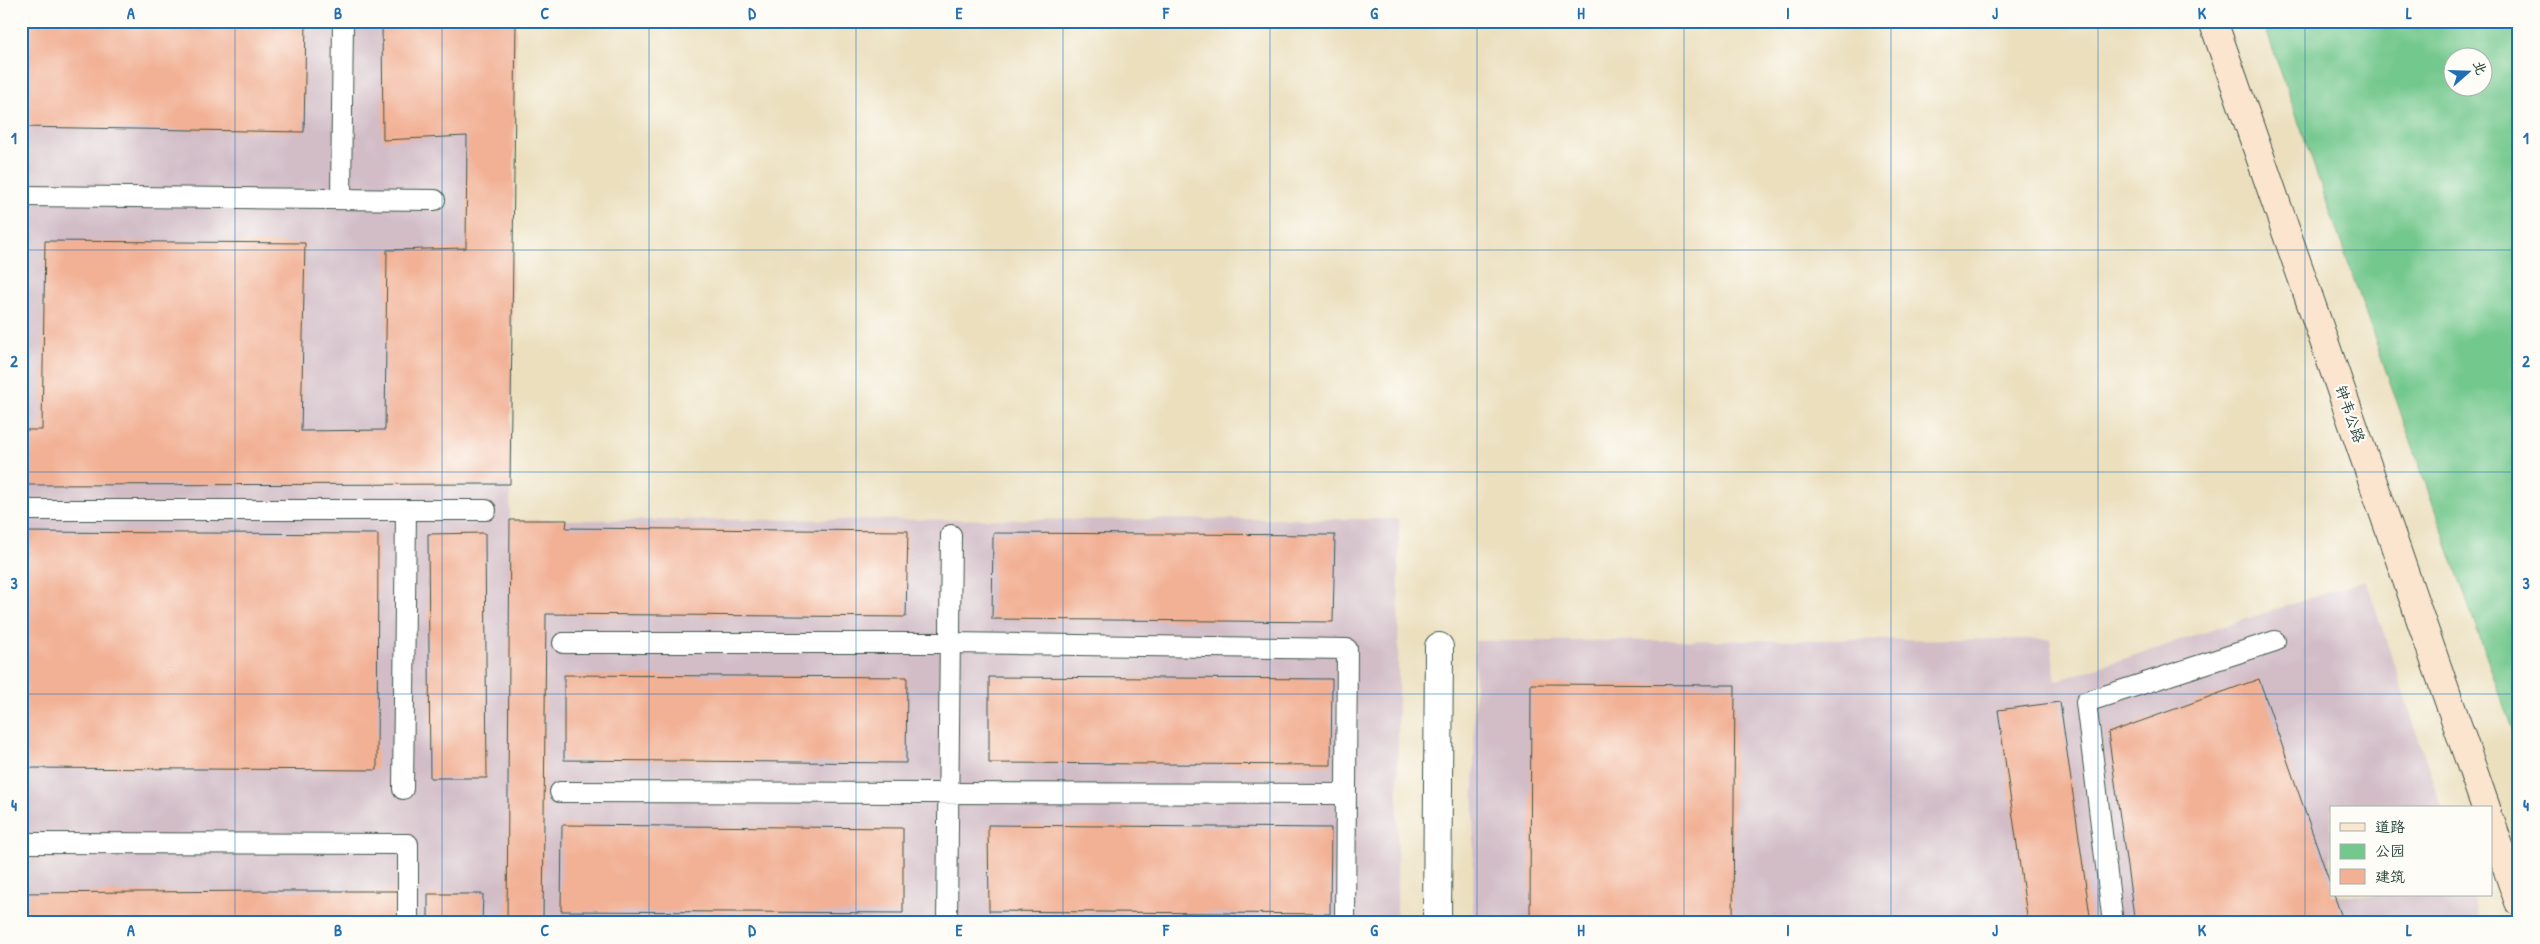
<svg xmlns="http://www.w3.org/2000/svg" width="2540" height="944" viewBox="0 0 2540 944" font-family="'Patrick Hand','LXGW WenKai TC',sans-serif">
<rect width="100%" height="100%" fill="#fdfcf7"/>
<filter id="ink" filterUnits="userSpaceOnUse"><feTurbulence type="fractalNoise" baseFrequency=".02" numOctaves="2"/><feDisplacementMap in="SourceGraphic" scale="10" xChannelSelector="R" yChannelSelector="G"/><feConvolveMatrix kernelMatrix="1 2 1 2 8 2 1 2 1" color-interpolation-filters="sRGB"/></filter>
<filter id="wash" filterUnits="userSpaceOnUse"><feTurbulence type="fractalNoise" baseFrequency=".0096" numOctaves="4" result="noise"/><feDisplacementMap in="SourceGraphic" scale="20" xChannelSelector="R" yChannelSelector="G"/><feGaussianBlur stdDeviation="1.12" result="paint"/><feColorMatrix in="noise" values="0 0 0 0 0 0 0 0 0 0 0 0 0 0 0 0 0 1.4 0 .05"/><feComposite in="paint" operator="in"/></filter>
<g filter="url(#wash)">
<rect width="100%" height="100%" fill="#ebdfbe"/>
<path fill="#d2bdc7" d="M 21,21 L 516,21 L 510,520 L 1399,519 L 1397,923 L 21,923 Z
M 2366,580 L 2442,808 L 2331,808 L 2331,895 L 2471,895 L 2480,923 L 1473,923 L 1475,641 L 2050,639 L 2056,681 Z"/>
<path fill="#73c88d" stroke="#498260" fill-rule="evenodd" d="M 2263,21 L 2519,21 L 2519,749 ZM 2452,58 L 2482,58 L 2482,88 L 2452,88 Z"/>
<g id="blocks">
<path fill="#f2b195" d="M 21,21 L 306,21 L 304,132 L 21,127 Z
M 382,21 L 516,21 L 510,484 L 21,485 L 21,430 L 42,430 L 45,241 L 305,243 L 301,431 L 385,430 L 387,250 L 466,248 L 467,136 L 383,140 Z
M 510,520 L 567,520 L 566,528 L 908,531 L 906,617 L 546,614 L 543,923 L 507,923 Z
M 21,532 L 378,534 L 377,770 L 21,768 Z
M 485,533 L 487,778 L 430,778 L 428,534 Z
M 993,533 L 1335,535 L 1333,622 L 992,619 Z
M 564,675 L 907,677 L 906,763 L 564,760 Z
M 989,677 L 1332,679 L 1331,765 L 989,763 Z
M 2259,679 L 2331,886 L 2331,895 L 2334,895 L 2344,923 L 2135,923 L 2108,733 Z
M 1531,684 L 1735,685 L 1733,923 L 1530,923 Z
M 2060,702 L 2091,923 L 2028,923 L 1998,710 Z
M 562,825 L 903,828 L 903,913 L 561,911 Z
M 988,825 L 1331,828 L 1330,914 L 989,911 Z
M 260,891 L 398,891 L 398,923 L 21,923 L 21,893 Z
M 428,894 L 483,894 L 482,923 L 428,923 Z"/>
</g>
</g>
<g filter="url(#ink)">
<use href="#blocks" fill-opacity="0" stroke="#3e5549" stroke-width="1"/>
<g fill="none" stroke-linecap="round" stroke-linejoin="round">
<defs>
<path id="service" d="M 21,196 L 435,200
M 341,197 L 343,21
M 21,510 L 486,510
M 563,643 L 950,643 L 1347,649 L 1345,923
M 403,789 L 406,511
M 560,792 L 1346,794
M 21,843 L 408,844 L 408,923
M 947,923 L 951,535
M 2113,923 L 2086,702 L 2275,641"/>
<path id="minor" d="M 1437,923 L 1439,647"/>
<path id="secondary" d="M 2213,21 L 2486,808
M 2491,823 L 2519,902"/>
</defs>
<use href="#service" stroke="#3e5549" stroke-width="22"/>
<use href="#minor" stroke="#3e5549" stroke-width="30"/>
<use href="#secondary" stroke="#3e5549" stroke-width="30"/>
<use href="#service" stroke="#fff" stroke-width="20"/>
<use href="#minor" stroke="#fff" stroke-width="28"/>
<use href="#secondary" stroke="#fce5cf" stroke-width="28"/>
</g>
</g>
<path fill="none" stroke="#1f6fb2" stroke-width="1" stroke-opacity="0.55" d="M 235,21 L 235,923M 442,21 L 442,923M 649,21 L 649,923M 856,21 L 856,923M 1063,21 L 1063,923M 1270,21 L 1270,923M 1477,21 L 1477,923M 1684,21 L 1684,923M 1891,21 L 1891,923M 2098,21 L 2098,923M 2305,21 L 2305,923M 21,250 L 2519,250M 21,472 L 2519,472M 21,694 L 2519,694"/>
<g text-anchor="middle" stroke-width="4.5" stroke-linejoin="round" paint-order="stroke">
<g font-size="15" fill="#1f3d34" stroke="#fdfcf7">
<text transform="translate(2350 414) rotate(71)" y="5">钟韦公路</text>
</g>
</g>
<rect width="2540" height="944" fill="none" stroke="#fdfcf7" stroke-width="55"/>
<rect x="2330" y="806" width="162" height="90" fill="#fdfcf7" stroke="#a4b0a9"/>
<rect x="2340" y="823" width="25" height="8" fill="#fce5cf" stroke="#a4b0a9"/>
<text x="2375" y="832" font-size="15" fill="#1f3d34">道路</text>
<rect x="2340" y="844" width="25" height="15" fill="#73c88d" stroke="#a4b0a9"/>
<text x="2375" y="856" font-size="15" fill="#1f3d34">公园</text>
<rect x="2340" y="869" width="25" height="15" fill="#f2b195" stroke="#a4b0a9"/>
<text x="2375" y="882" font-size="15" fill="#1f3d34">建筑</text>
<g transform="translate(2468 72) rotate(70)"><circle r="24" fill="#fdfcf7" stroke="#a4b0a9"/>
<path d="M0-4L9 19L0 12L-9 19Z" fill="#1f6fb2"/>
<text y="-8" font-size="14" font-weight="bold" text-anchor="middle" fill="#1f3d34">北</text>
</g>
<rect x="28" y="28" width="2484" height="888" fill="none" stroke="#1f6fb2" stroke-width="2"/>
<g font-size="16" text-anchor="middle" font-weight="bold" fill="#1f6fb2">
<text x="131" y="19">A</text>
<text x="338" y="19">B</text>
<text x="545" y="19">C</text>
<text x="752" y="19">D</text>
<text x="959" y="19">E</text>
<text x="1166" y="19">F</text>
<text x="1374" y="19">G</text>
<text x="1581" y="19">H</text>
<text x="1788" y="19">I</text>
<text x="1995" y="19">J</text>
<text x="2202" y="19">K</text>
<text x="2409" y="19">L</text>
<text x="14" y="144">1</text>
<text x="2526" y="144">1</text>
<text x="14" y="367">2</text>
<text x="2526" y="367">2</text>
<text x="14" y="589">3</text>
<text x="2526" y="589">3</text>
<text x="14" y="811">4</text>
<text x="2526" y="811">4</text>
<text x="131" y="936">A</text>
<text x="338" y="936">B</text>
<text x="545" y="936">C</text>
<text x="752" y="936">D</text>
<text x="959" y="936">E</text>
<text x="1166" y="936">F</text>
<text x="1374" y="936">G</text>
<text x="1581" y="936">H</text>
<text x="1788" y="936">I</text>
<text x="1995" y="936">J</text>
<text x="2202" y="936">K</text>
<text x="2409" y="936">L</text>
</g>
</svg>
